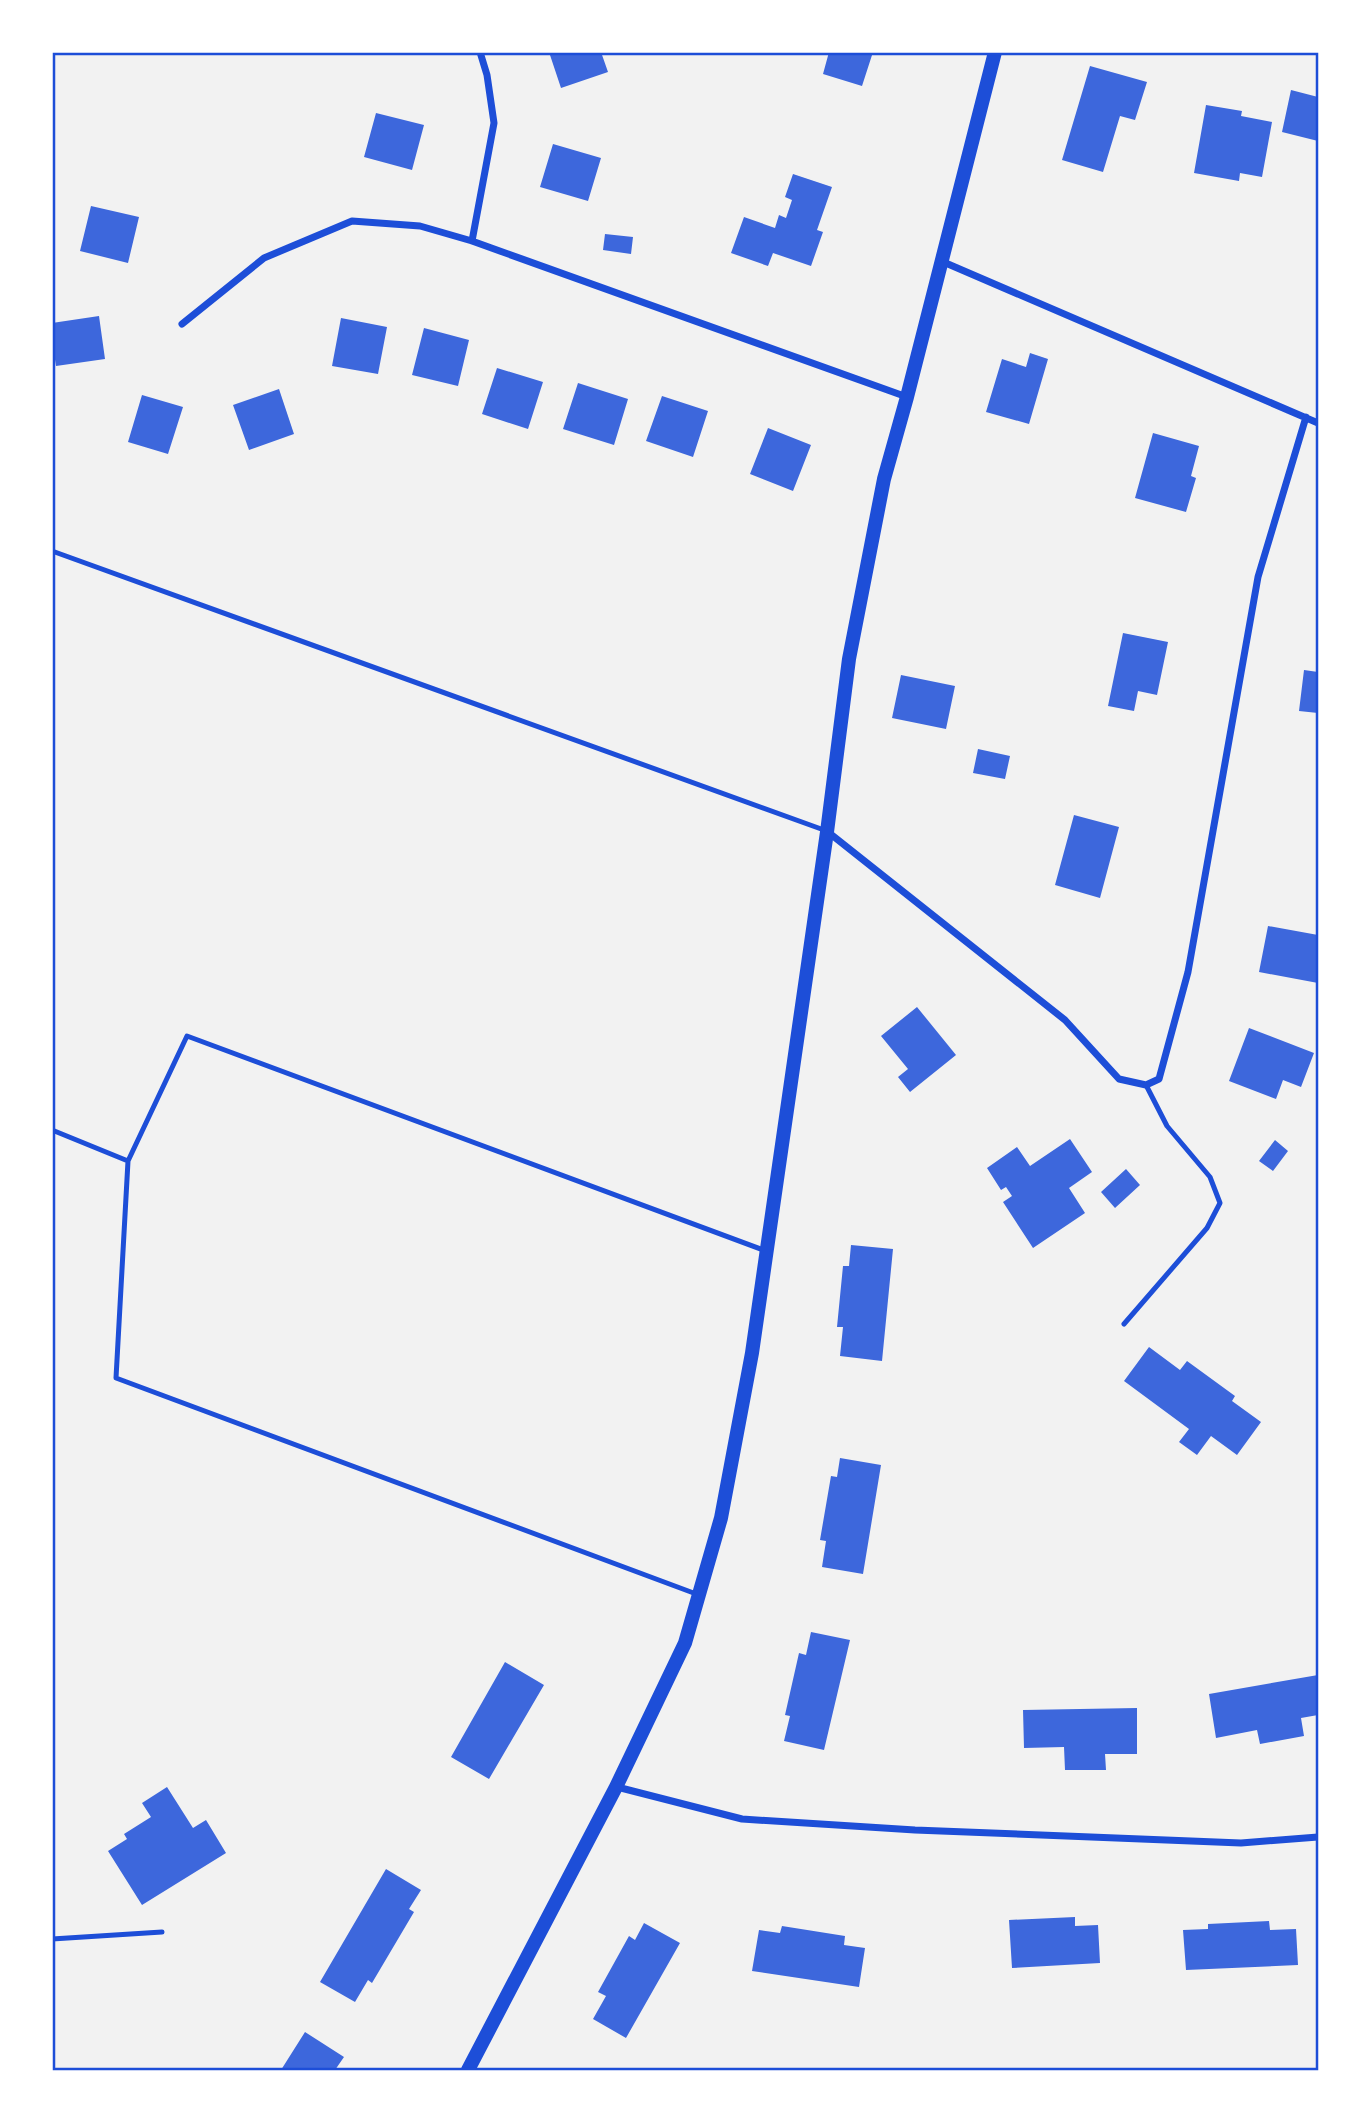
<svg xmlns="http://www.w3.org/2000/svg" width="1371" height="2123" viewBox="0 0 1371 2123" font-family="'Space Grotesk',sans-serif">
<rect width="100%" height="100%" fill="#f2f2f2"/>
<path fill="#3d67dc" d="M 549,52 L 601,52 L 608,72 L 561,88 Z
M 829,52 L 873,52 L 862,86 L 823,74 Z
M 1090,66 L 1147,82 L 1135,120 L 1120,116 L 1103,172 L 1062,160 Z
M 1291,90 L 1318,97 L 1318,141 L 1282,132 Z
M 1206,105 L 1242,111 L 1241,116 L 1272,122 L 1262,177 L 1240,173 L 1239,181 L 1194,173 Z
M 376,113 L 424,125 L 412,170 L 364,157 Z
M 553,144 L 601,158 L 588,201 L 540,187 Z
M 793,174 L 832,187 L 817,230 L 823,232 L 811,266 L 773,253 L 768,266 L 731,253 L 744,217 L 775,228 L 779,215 L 786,218 L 792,200 L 785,197 Z
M 91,206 L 139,217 L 128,263 L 80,251 Z
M 605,234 L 633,237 L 631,254 L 603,250 Z
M 99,316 L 105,359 L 56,366 L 52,340 L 52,323 Z
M 341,318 L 387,327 L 378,374 L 332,366 Z
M 424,328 L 469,340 L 458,386 L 412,375 Z
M 1030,353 L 1048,359 L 1029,424 L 986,412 L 1002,359 L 1026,367 Z
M 497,368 L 543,382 L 528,429 L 482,414 Z
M 578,383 L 628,399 L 614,445 L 563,429 Z
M 279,389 L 294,434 L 249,450 L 233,405 Z
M 142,395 L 183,407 L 168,454 L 128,442 Z
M 662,396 L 708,411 L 693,457 L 646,441 Z
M 768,428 L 811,445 L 793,491 L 750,474 Z
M 1153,433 L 1199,446 L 1191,476 L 1196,478 L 1186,512 L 1135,498 Z
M 1123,633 L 1168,642 L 1157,695 L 1138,691 L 1134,711 L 1108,706 Z
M 1304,670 L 1318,672 L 1318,713 L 1299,711 Z
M 901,675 L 955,686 L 946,729 L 892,718 Z
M 978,749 L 1010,756 L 1005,779 L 973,773 Z
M 1074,815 L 1119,827 L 1100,898 L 1055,885 Z
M 1268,926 L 1318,935 L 1318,983 L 1259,972 Z
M 917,1007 L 956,1055 L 910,1092 L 898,1077 L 908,1069 L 881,1036 Z
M 1249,1028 L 1314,1053 L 1301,1087 L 1283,1080 L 1276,1099 L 1229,1081 Z
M 1070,1139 L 1092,1172 L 1069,1188 L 1085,1213 L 1033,1248 L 1003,1202 L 1012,1196 L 1006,1187 L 1001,1190 L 987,1168 L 1017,1147 L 1030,1166 Z
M 1275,1140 L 1288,1151 L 1273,1171 L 1259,1161 Z
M 1126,1169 L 1140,1185 L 1115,1208 L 1101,1192 Z
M 851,1245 L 893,1249 L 882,1361 L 840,1356 L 843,1327 L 837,1327 L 843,1266 L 849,1266 Z
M 1149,1347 L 1180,1370 L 1187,1361 L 1235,1396 L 1232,1401 L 1261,1422 L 1237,1455 L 1211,1436 L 1197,1455 L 1179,1442 L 1189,1429 L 1124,1381 Z
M 840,1458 L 881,1465 L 863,1574 L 822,1567 L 826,1541 L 820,1540 L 831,1476 L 837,1477 Z
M 811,1632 L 850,1640 L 824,1750 L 784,1741 L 790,1716 L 785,1715 L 799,1653 L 806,1655 Z
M 505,1662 L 544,1685 L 489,1779 L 451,1757 Z
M 1318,1675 L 1318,1715 L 1301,1718 L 1304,1736 L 1260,1744 L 1257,1730 L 1216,1738 L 1209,1694 Z
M 1137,1708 L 1137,1754 L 1105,1754 L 1106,1770 L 1065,1770 L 1064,1747 L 1024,1748 L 1023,1710 Z
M 167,1787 L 193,1828 L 206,1820 L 226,1853 L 142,1905 L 108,1851 L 127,1839 L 124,1834 L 151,1817 L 142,1803 Z
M 386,1869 L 421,1890 L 409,1909 L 414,1912 L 372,1983 L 368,1980 L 355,2002 L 320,1982 Z
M 1075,1917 L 1075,1926 L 1098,1925 L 1100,1963 L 1012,1968 L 1009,1920 Z
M 1269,1921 L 1270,1930 L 1296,1929 L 1298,1965 L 1186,1970 L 1183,1930 L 1208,1929 L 1208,1924 Z
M 644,1923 L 680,1943 L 626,2038 L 593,2019 L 606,1996 L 598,1992 L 629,1936 L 635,1940 Z
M 782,1926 L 845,1936 L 844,1945 L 865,1948 L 859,1987 L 752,1971 L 759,1930 L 780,1933 Z
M 305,2032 L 344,2057 L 335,2070 L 281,2070 Z"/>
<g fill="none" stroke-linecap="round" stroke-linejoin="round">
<path stroke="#1d4ed8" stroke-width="5" d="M 52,551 L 824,830
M 52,1130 L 128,1161 L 116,1378 L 699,1595
M 128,1161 L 187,1036 L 766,1251
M 1124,1324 L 1207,1228 L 1220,1203 L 1210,1177 L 1167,1126 L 1146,1085
M 52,1939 L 162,1932"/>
<path stroke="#1d4ed8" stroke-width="7" d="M 472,241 L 494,123 L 487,75 L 480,52
M 941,261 L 1318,423
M 182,324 L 264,258 L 352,221 L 420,226 L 472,241 L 907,397
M 828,832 L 1065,1020 L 1119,1079 L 1146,1085 L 1159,1079 L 1188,972 L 1258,577 L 1306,417
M 617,1787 L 742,1819 L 915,1830 L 1241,1843 L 1318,1837"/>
<path stroke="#1d4ed8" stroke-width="14" d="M 468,2070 L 616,1787 L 685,1643 L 721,1518 L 752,1353 L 827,832 L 849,659 L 884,479 L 907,397 L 995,52"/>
</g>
<rect width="1371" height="2123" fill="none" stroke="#ffffff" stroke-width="108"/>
<rect x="54" y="54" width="1263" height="2015" fill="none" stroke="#1d4ed8" stroke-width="2.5"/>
</svg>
